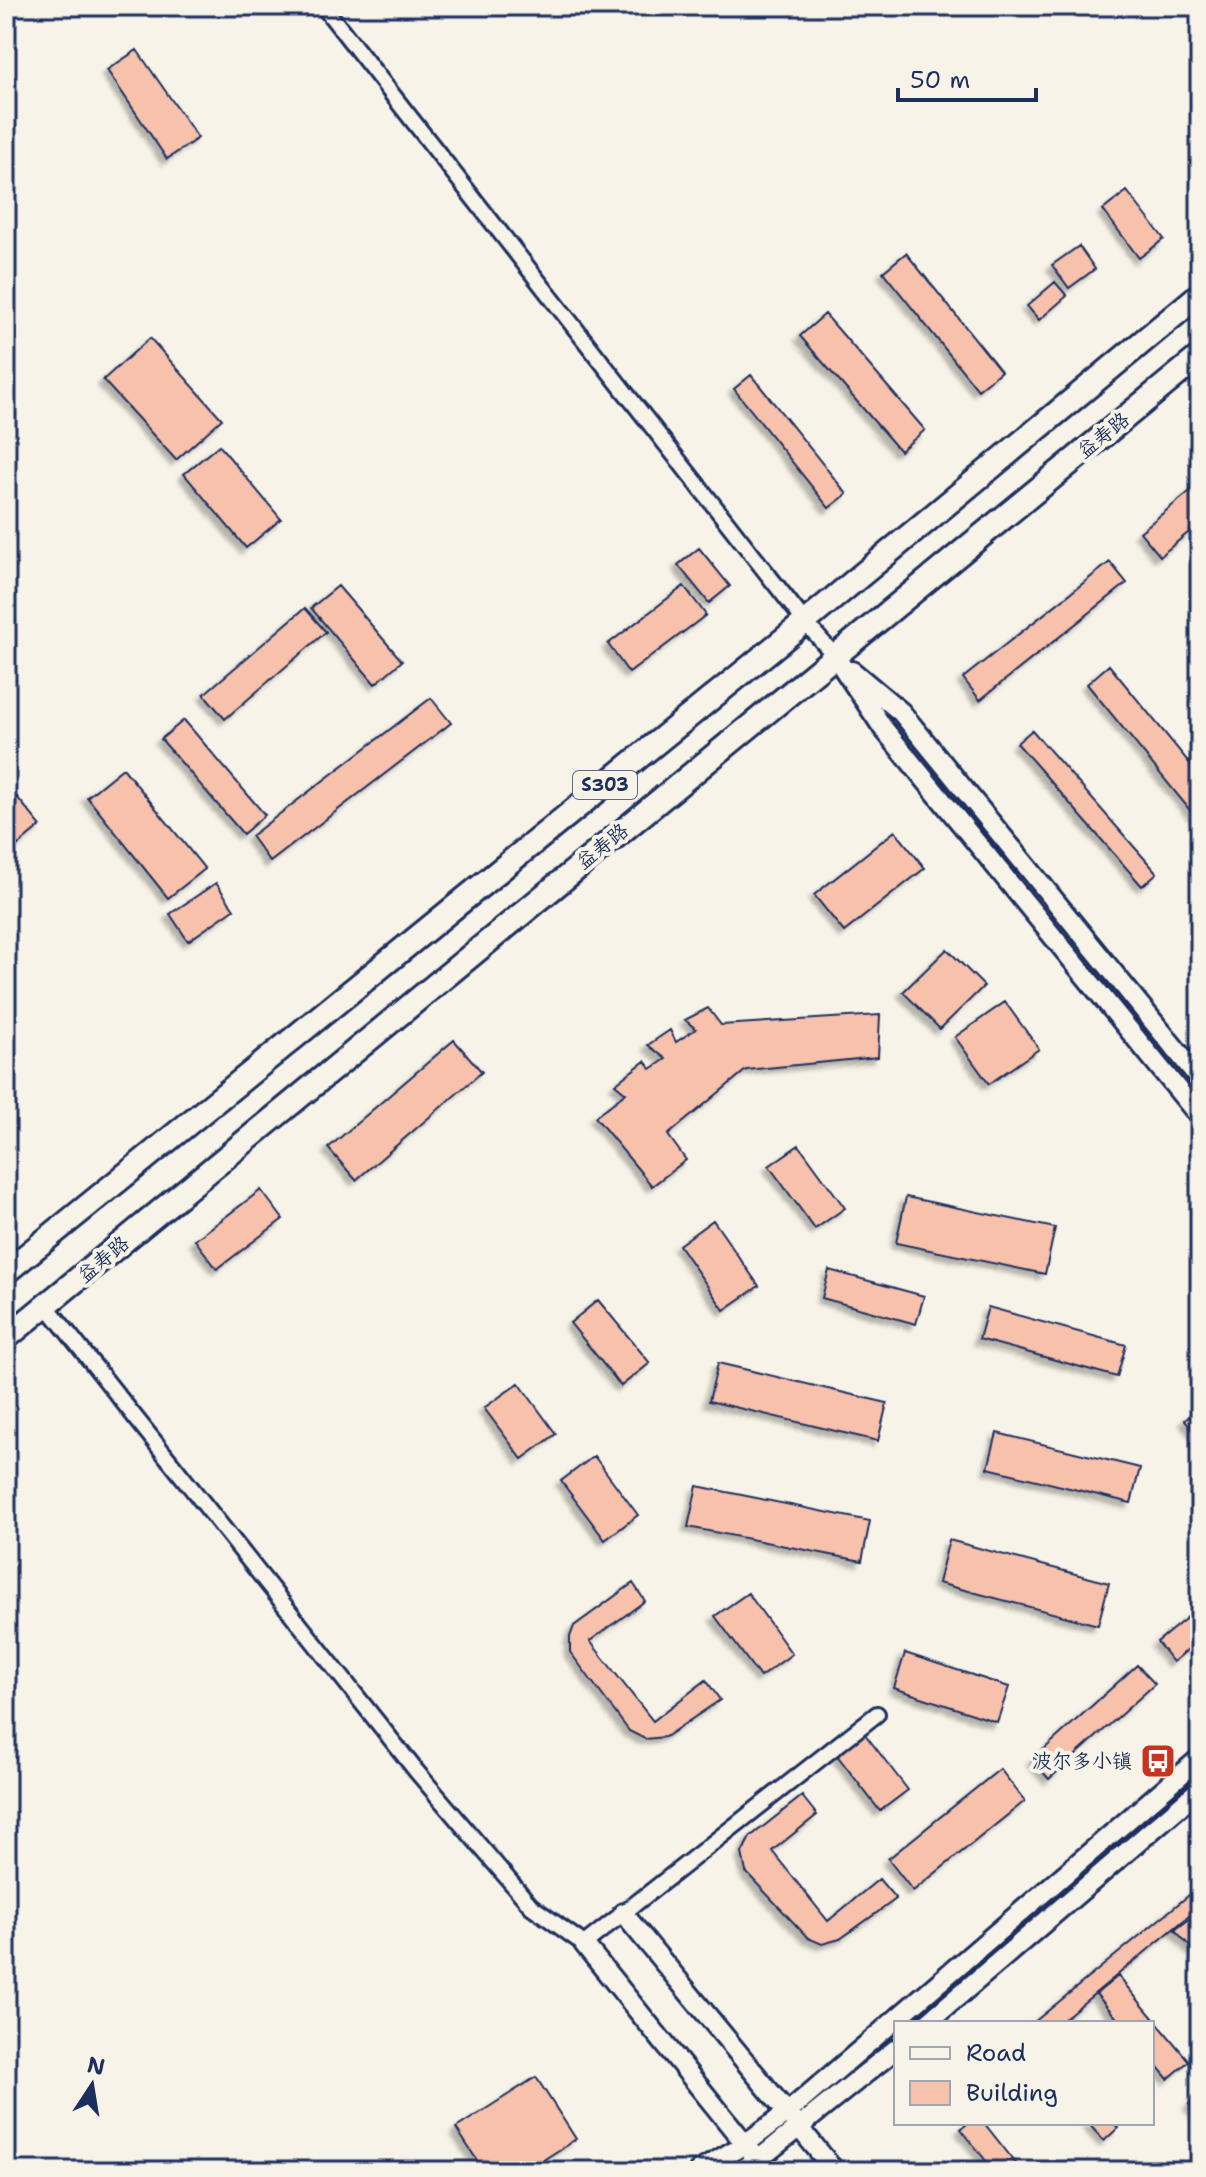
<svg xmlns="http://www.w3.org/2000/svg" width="1206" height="2177" viewBox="0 0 1206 2177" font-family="'Shantell Sans','LXGW WenKai TC',sans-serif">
<defs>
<filter id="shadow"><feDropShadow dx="-5" dy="5" stdDeviation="2" flood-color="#0004"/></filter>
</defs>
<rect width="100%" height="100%" fill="#f7f3e8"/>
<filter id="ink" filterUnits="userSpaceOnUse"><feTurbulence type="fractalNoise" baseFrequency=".0125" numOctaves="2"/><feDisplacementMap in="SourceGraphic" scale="16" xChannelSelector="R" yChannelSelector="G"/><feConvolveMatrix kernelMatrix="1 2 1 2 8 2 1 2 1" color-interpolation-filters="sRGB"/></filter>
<g filter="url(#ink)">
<path fill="#f8c1ac" stroke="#1b2f5e" stroke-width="2" filter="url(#shadow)" d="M 137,50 L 198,138 L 167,159 L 107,70 Z
M 1127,191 L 1164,239 L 1139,258 L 1103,210 Z
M 1079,246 L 1095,269 L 1069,288 L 1052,265 Z
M 906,253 L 1001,371 L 978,390 L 883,272 Z
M 1055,282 L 1067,296 L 1039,320 L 1027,306 Z
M 825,314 L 925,430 L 900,451 L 800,336 Z
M 150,338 L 222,419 L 176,460 L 103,380 Z
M 751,375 L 847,494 L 829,508 L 734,389 Z
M 219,445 L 281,519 L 246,548 L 184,474 Z
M 1200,483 L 1200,523 L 1160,556 L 1140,532 Z
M 699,548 L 730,586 L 709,603 L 678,565 Z
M 1110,562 L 1127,583 L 980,700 L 963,678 Z
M 338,586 L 402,661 L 375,684 L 311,608 Z
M 684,586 L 706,615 L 629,673 L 608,644 Z
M 305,608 L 326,632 L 225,719 L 204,694 Z
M 1109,665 L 1200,776 L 1200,818 L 1198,820 L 1087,684 Z
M 431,698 L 451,723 L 270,862 L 251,836 Z
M 184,720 L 265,815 L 243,834 L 161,739 Z
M 1032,730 L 1157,873 L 1142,886 L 1017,743 Z
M 123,768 L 205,869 L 168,898 L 87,797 Z
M 17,797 L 41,826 L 6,855 L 6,806 Z
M 895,831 L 925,868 L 844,932 L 814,895 Z
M 216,883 L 234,909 L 188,941 L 170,914 Z
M 947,949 L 984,986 L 940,1029 L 903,992 Z
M 1005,1002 L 1039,1049 L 989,1084 L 955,1037 Z
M 708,1008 L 721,1025 L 880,1015 L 878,1057 L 746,1070 L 668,1135 L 686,1160 L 652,1186 L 595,1117 L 626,1093 L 615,1084 L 645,1061 L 651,1069 L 666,1059 L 648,1045 L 670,1030 L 676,1042 L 696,1029 L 685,1020 Z
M 454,1040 L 482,1072 L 356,1180 L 328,1148 Z
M 799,1145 L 845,1208 L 815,1229 L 769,1166 Z
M 261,1190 L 283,1219 L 217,1269 L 195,1240 Z
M 906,1197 L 1055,1228 L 1045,1274 L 896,1243 Z
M 713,1220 L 759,1286 L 724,1310 L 679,1245 Z
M 829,1270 L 924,1296 L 916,1324 L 822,1298 Z
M 598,1300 L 650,1363 L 621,1386 L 570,1323 Z
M 988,1307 L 1126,1345 L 1117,1377 L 979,1339 Z
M 718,1363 L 887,1403 L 878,1441 L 709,1401 Z
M 519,1383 L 556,1434 L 522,1459 L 484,1408 Z
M 1200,1408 L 1200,1438 L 1185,1420 Z
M 997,1433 L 1140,1468 L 1131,1503 L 988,1468 Z
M 594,1456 L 638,1515 L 605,1540 L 561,1481 Z
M 697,1486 L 870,1521 L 862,1561 L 688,1527 Z
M 949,1540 L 1109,1583 L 1098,1625 L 938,1583 Z
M 633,1583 L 645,1601 L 590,1641 L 653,1721 L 706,1680 L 720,1700 L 665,1737 L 645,1739 L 629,1731 L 570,1652 L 570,1637 L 574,1626 Z
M 748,1593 L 792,1654 L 760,1677 L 715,1616 Z
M 1200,1607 L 1200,1639 L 1173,1662 L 1157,1642 Z
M 905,1653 L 1009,1687 L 997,1722 L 894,1688 Z
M 1137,1665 L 1155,1684 L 1049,1779 L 1032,1760 Z
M 861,1729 L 908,1790 L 880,1811 L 833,1750 Z
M 1000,1769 L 1025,1801 L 913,1891 L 888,1859 Z
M 802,1796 L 817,1815 L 772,1851 L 828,1921 L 879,1879 L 896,1899 L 840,1939 L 822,1944 L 808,1938 L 746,1872 L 742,1853 L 750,1837 Z
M 1200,1886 L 1200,1907 L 1059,2023 L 1033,2023 Z
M 1196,1914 L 1200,1919 L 1200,1958 L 1175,1930 Z
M 1118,1976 L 1189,2061 L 1168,2079 L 1152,2060 L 1152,2023 L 1121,2023 L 1096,1994 Z
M 536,2077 L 576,2139 L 526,2171 L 484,2171 L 456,2128 Z
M 1200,2094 L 1200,2117 L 1189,2104 Z
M 968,2123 L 984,2123 L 1022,2171 L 994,2171 L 961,2129 Z
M 1088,2123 L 1113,2123 L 1118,2128 L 1104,2141 Z"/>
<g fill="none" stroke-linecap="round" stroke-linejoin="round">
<defs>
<path id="minor" d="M 323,6 L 805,622 L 835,656
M 46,1305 L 417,1772 L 531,1906 L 584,1944 L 877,1714"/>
<path id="tertiary" d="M 835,656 L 883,728 L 1200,1117
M 852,671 L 901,712 L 1200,1079
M 623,1913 L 835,2171
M 584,1944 L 767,2171
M 927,2023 L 1200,1789
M 699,2171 L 745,2144 L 788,2112 L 1200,1758
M 739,2171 L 758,2160 L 896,2049"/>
<path id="primary" d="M 6,1272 L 805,622 L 1200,294
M 6,1338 L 1200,356"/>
</defs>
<use href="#minor" stroke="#1b2f5e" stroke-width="20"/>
<use href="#tertiary" stroke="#1b2f5e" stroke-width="24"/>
<use href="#primary" stroke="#1b2f5e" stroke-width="28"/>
<use href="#minor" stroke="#f7f3e8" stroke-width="14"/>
<use href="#tertiary" stroke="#f7f3e8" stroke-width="18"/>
<use href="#primary" stroke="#f7f3e8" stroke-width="22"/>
</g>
</g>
<defs>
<symbol id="bus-square" viewBox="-11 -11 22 22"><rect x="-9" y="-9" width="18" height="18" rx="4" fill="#c8321e" stroke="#f7f3e8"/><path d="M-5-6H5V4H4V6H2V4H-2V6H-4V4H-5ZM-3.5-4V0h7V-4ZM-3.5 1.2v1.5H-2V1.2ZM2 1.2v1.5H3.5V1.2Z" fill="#fff"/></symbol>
</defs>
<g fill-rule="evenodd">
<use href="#bus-square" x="1138" y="1741" width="40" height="40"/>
</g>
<g text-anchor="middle" stroke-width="8" stroke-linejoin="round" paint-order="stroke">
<rect fill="#f7f3e8" stroke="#5d6a87" stroke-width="2" x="573" y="771" width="64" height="28" rx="6"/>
<g font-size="18" font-weight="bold" fill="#1b2f5e">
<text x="605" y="791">S303</text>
</g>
<g font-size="20" fill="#1b2f5e" stroke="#f7f3e8">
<text transform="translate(1103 435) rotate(-39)" y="7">益寿路</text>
<text transform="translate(602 846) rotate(-39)" y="7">益寿路</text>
<text transform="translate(103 1259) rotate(-40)" y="7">益寿路</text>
</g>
<g font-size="20" fill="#1b2f5e" stroke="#f7f3e8" text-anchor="end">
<text x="1132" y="1768">波尔多小镇</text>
</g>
</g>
<rect width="1206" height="2177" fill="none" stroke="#f7f3e8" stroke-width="32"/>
<rect x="16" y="16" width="1174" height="2145" fill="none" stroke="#1b2f5e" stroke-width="3" filter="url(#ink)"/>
<rect x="894" y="2021" width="260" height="104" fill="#f7f3e8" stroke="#9fa5b1" stroke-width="2"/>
<rect x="910" y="2047" width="40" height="12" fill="#f7f3e8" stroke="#9fa5b1" stroke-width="2"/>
<text x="966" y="2061" font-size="24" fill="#1b2f5e">Road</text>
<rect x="910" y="2081" width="40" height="24" fill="#f8c1ac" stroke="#9fa5b1" stroke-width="2"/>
<text x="966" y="2101" font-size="24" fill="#1b2f5e">Building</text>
<g transform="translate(92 2085) rotate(12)" stroke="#f7f3e8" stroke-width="6" paint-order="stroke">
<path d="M0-6L14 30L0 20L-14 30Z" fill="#1b2f5e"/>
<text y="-12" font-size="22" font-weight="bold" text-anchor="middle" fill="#1b2f5e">N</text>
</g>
<path d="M898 88v12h138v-12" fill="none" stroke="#1b2f5e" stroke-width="4"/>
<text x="910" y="88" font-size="24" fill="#1b2f5e" stroke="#f7f3e8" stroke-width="6" paint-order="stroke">50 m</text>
</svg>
